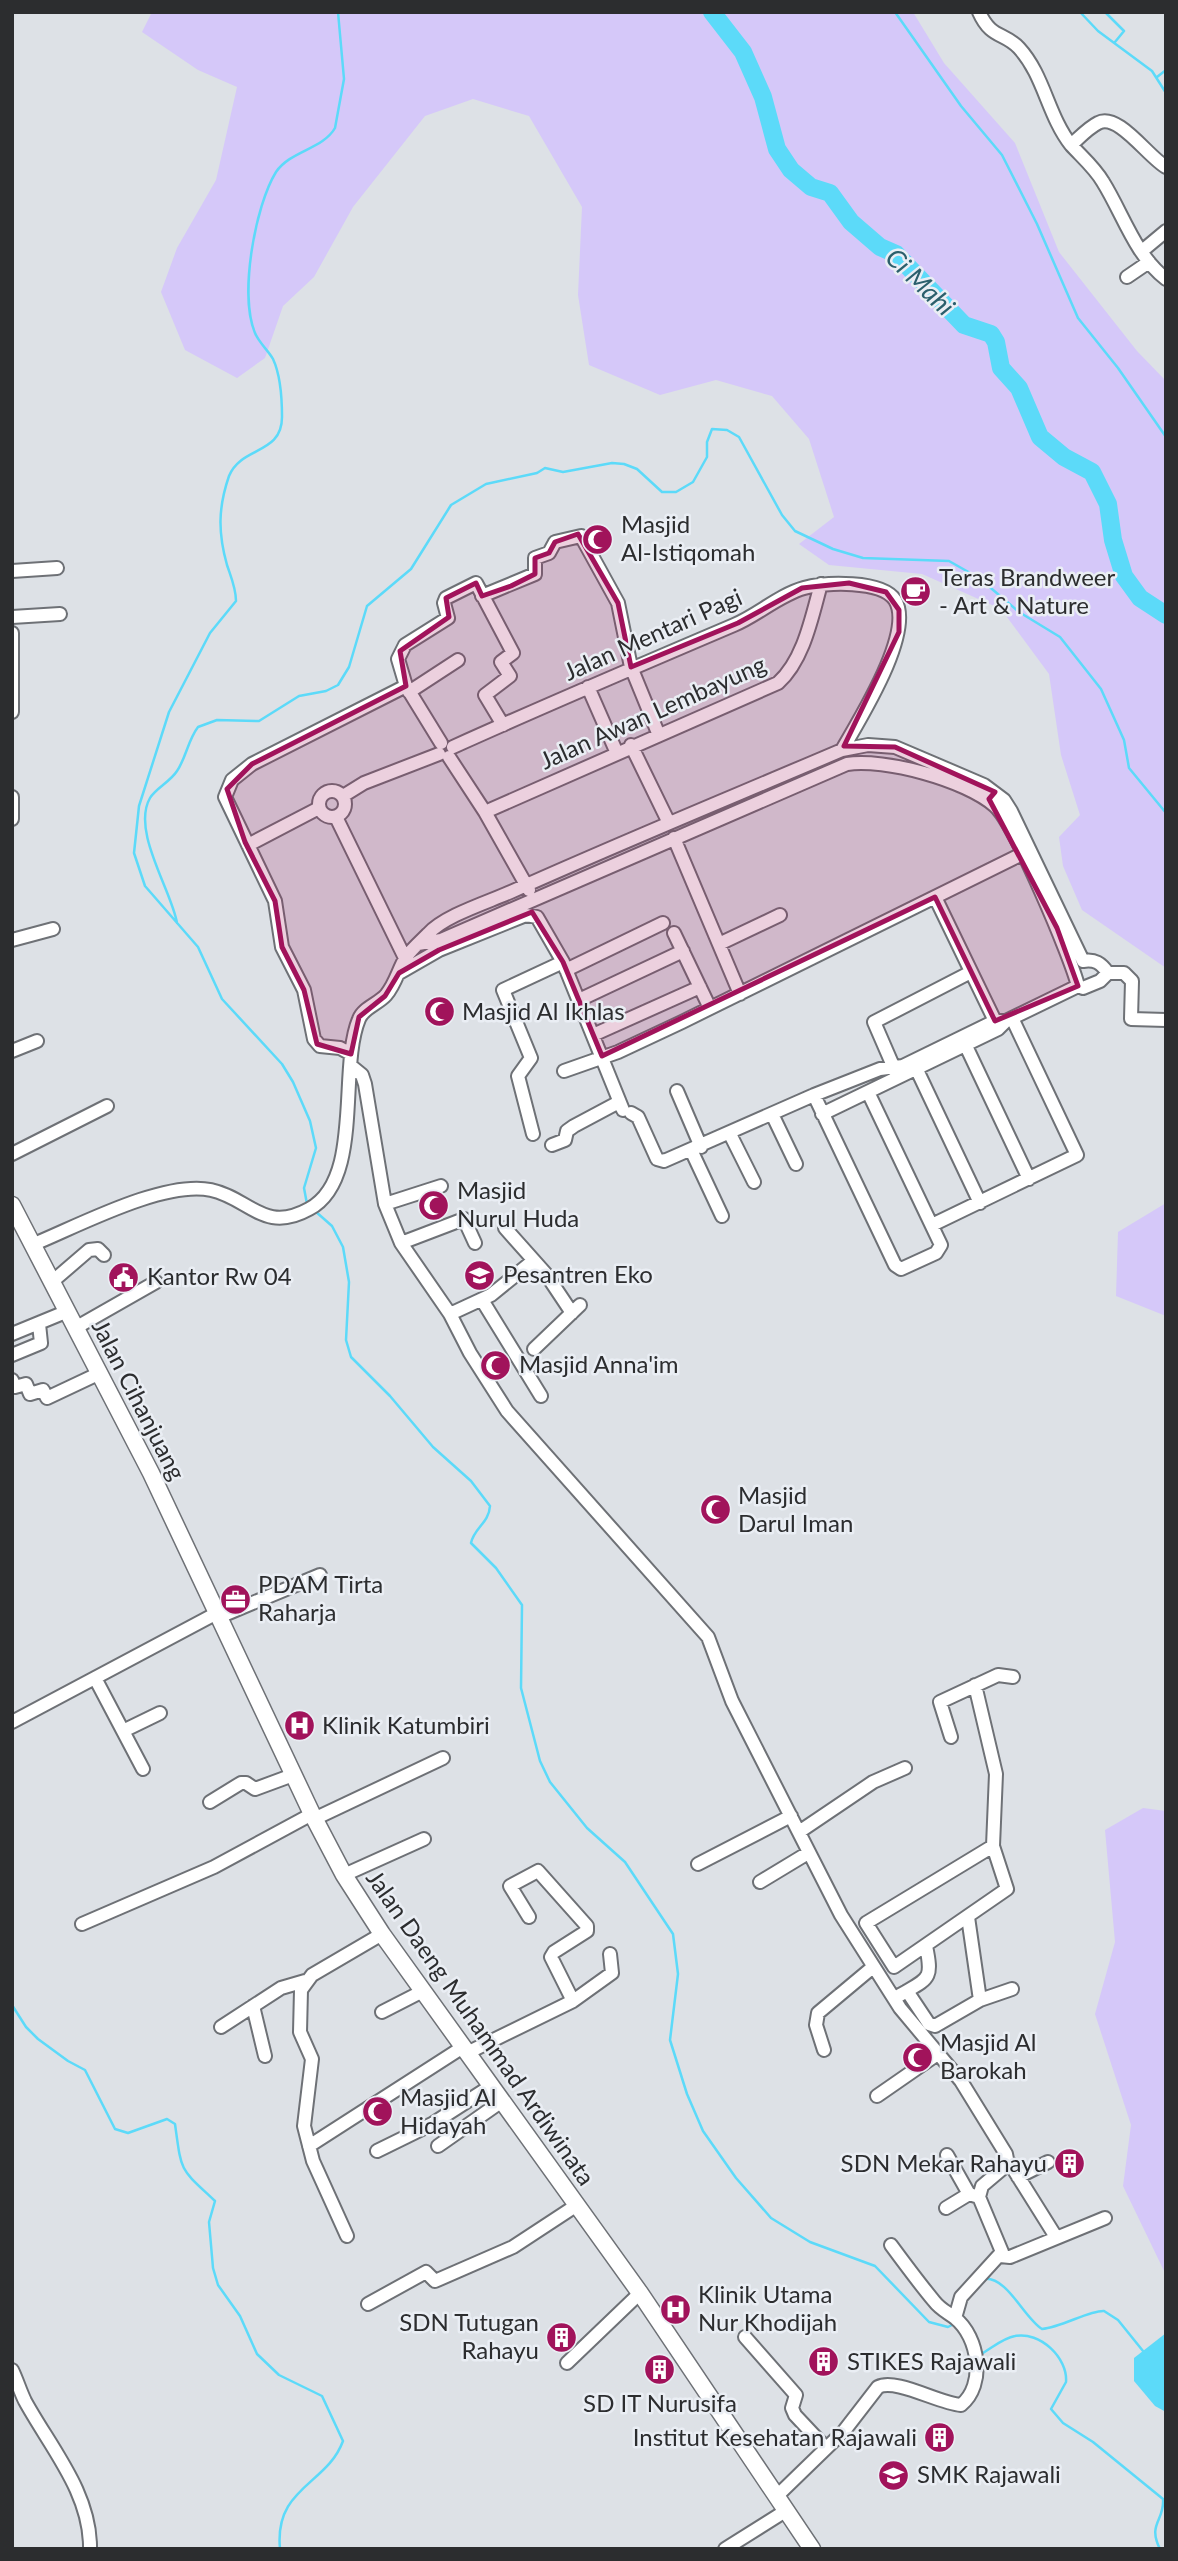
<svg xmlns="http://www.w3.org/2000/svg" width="1178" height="2561" viewBox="0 0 1178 2561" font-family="Lato,sans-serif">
<rect width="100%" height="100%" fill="#dde1e6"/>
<path fill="#d5c8f9" d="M 152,12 L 913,12 L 944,63 L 1015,143 L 1059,252 L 1137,351 L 1166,381 L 1166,968 L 1082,910 L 1063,866 L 1059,837 L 1080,815 L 1061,755 L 1049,674 L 1001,609 L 922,574 L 829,565 L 799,544 L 834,517 L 809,439 L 772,396 L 716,380 L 660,395 L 589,365 L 578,295 L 582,207 L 529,116 L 473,99 L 425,116 L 353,207 L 314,277 L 283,306 L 265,358 L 237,378 L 185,350 L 161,292 L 177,248 L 216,180 L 237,87 L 198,70 L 142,32 Z
M 1166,1203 L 1166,1316 L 1116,1296 L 1118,1232 Z
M 1143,1808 L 1166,1811 L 1166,2275 L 1123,2186 L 1131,2125 L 1095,2014 L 1115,1942 L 1105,1830 Z"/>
<path fill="#5cdaf9" d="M 1166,2333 L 1166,2412 L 1155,2406 L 1134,2381 L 1134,2358 Z"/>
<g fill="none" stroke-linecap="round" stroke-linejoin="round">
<path stroke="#5cdaf9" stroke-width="2.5" d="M 895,12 L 961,106 L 1002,155 L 1037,224 L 1078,318 L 1118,368 L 1166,437
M 1080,12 L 1098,31 L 1152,71 L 1166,93
M 1105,12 L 1124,31 L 1115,42
M 1157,77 L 1166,70
M 177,923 C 172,891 131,831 150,798 C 156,788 170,782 177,771 C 186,758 188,740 198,727 L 217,720 L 259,721 L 299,696 L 326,691 L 338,685 L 349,667 L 367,606 L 411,569 L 451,505 L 486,484 L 537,473 L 545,468 L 563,472 L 612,463 L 624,464 L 637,469 L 662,492 L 676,492 L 693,482 L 707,457 L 707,442 L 712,429 L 727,430 L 739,437 L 782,515 L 795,531 L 833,549 L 863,558 L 949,561 L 979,578 L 1019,612 L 1060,637 L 1101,689 L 1124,740 L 1129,768 L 1166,813
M 307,1204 L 304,1188 L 316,1148 L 310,1121 L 293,1082 L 282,1064 L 222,999 L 198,947 L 145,886 L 134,853 L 139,806 L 169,712 L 210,633 L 236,601 C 236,588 231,577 227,565 C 218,533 218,508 229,476 C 241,446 282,455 282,417 C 282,400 280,374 273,359 C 268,350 259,343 255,333 C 239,295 255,206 276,172 C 290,151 323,149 335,128 L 344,79 L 338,12
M 315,1211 L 332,1226 L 343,1247 L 349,1282 L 346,1340 L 351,1357 L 390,1396 L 433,1447 L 471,1481 L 490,1506 C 489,1523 474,1528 471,1543 L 496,1568 L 522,1605 L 521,1688 L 540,1761 L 550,1782 L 587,1828 L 625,1862 L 673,1934 L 678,1974 L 670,2040 L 687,2094 L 703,2131 L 736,2178 L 771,2218 L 810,2242 L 875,2266 L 929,2322 L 948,2327 L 954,2324
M 12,2005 L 26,2027 L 38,2039 L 68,2061 L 85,2070 L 115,2129 L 128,2133 L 167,2119 L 175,2124 C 182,2174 179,2167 215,2201 L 209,2222 L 213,2268 L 218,2285 L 240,2316 L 257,2354 L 279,2375 L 322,2396 L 343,2441 C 327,2485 274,2487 280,2549
M 984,2279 C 1007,2276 1024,2318 1042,2329 C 1062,2327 1090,2310 1104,2311 L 1118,2320 L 1143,2351
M 981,2354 C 992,2348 1003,2338 1015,2336 C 1040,2331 1068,2358 1066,2382 L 1051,2409 L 1063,2423 L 1093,2442 L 1163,2499 C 1165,2520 1147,2524 1160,2549"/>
<path stroke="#5cdaf9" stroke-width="18" d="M 712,12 L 743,52 L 763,97 L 777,149 L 791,170 L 811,187 L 830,193 L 851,222 L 880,247 L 896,254 L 964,325 L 991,334 L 996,342 L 1001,368 L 1019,388 L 1040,437 L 1064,457 L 1092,472 L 1108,504 L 1113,540 L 1124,576 L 1140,598 L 1166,615"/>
<defs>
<path id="minor" d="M 979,12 C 991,39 1004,32 1019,48 C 1044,75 1048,116 1071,145 C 1079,138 1088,128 1098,123 C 1118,112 1148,157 1166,167
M 1071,145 C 1082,157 1095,168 1103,182 C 1123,214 1135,255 1166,279
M 1142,251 L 1166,231
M 1127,277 L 1149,262
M 12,571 L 57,568
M 482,596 L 535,574 L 535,558 L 549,553 L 555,542 L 581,536 L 618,603 L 631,667 L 658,733
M 12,617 L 60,614
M 12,633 L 12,712
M 588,687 L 616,751
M 409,692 L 458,660
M 441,743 L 406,686 L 398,659 L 405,645 L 448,618 L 444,603 L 446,598 L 476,583 L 513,653 L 501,662 L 510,676 L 485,695 L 503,725
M 631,745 L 669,823
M 453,747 C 546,705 640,665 734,625 C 758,615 779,595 804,588 C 825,582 882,580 895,600 C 915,632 859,720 842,750
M 449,757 L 485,812 L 529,890
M319 804a13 13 0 1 1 26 0a13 13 0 1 1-26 0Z
M 343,796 L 364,783 L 439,754
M 12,797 L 12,819
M 485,812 L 778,683 C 804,660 812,616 821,584
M 336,817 L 405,958
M 674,838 L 740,994
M 248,845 L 319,808
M 935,897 L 995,1021
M 674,933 L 708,1004
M 12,940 L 53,929
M 418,944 L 441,940 L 847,764 C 884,758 966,780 995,806 C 1014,823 1071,957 1078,986 L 1083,988 L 1100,981 L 1108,973 L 1124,973 L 1132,981 L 1131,1019 L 1166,1020
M 719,944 L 780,915
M 566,970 L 663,923
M 399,973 L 439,950 L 526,915 L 537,917 L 563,962 L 623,1110
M 579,1000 L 683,951
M 593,1035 L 700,987
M 966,1046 L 1029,1179
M 12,1051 L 37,1041
M 351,1054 L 340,1048 L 320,1046 L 314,1039 L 304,990 L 282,947 L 275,901 L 225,797 L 232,780 L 252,764 L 406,686
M 351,1066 L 362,1075 L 365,1084 L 385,1204 L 401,1243 L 450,1314 L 470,1353 L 507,1411 L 708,1637 L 732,1701 L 841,1915 L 900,2008 L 961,2081 L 1006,2154 L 1008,2164 L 982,2186 L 979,2197 L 1002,2252 L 961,2297 L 955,2318
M 917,1070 L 980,1203
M 564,1071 L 618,1052 L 682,1022 L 1026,852
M 897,1075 L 874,1022 L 971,972
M 677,1091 L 701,1147
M 814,1095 L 895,1265 L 901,1269 L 936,1253 L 941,1245 L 868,1092
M 631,1113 L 638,1117 L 657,1159 L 664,1161 L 814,1095 L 880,1069 L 903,1066 L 995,1021 L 1006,1021 L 1078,986
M 772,1114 L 796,1164
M 822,1114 L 998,1029 L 1006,1021
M 533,1134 L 518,1076 L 531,1058 L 503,990 L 563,962
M 730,1134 L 754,1182
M 552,1145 L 565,1140 L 567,1131 L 574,1126 L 619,1102
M 692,1152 L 722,1216
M 12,1154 L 107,1106
M 385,1204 L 441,1186
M 932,1225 L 1077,1155 L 1012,1018
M 505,1228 L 546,1274 L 572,1313
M 401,1243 L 464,1219 L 475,1243
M 34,1244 C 78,1226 164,1180 211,1190 C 249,1198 264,1234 309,1209 C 364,1180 338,1069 359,1019 C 363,1008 378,1004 386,995 C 396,983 398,970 406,957 C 412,949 421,941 428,934 C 445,915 489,902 513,891 C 622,842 732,797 842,750 L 868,745 L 895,747 L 984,785 L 1004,800 L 1011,811 L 1083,961 C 1095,959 1101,963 1108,973
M 53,1281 L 89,1250 L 98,1249 L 104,1255
M 482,1300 L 541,1396
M 450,1314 L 491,1295 L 533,1261
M 77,1327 L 156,1282
M 12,1334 L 68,1311
M 534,1349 L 580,1305
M 12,1355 L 41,1343 L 39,1324
M 12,1380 L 15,1387 L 26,1384 L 30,1394 L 43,1390 L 47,1398 L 100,1373
M 219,1617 L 320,1575
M 95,1678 L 143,1769
M 975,1685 L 996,1774 L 993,1846 L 1007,1889 L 894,1967 L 866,1923 L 993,1846
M 12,1722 L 217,1613
M 123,1731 L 160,1713
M 951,1737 L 940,1702 L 998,1675 L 1013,1677
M 210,1802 L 241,1783 L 246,1783 L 255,1789 L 293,1775
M 314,1819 L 443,1758
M 799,1832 L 873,1782 L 905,1768
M 698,1864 L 791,1816
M 344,1875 L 424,1839
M 760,1882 L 808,1853
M 529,1917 L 510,1886 L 538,1871 L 587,1926 L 587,1931 L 554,1952 L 551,1957 L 573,2001
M 968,1917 L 980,2000
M 82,1924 L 214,1867 L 312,1814
M 907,1991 L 929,2024 L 935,2026 L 980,2000 L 1012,1989
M 900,1995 C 929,1978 933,1980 926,1946
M 253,2006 L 265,2056
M 382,2012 L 423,1991
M 221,2027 L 281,1988 L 305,1981
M 824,2050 L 816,2025 L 818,2013 L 873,1967
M 467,2053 L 573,2001 L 612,1973 L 610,1954
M 877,2096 L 939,2053
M 309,2146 L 463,2047
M 438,2146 L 502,2101
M 377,2151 L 432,2124 L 491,2086
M 947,2155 L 969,2194 L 979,2197
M 1009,2162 L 1056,2237
M 1018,2177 L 1048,2162
M 946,2208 L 969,2194
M 347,2236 L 313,2161 L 304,2126 L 312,2059 L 300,2032 L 301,1990 L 312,1975 L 382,1934
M 1000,2256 L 1010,2257 L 1105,2218
M 368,2304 L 426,2272 L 435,2281 L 513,2247 L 577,2205
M 745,2337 L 796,2395 L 792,2408 L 795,2415 L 826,2448
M 567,2363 L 640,2293
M 12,2370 C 17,2380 20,2391 25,2401 C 50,2447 91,2493 90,2549
M 778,2495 L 844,2431 L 878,2387 C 896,2378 938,2403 961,2405 C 986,2385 979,2337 955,2318 C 947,2312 940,2309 934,2301 C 919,2283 905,2264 891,2245
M 725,2549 L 787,2510"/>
<path id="major" d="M 12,1205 L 151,1473 L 312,1814 L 344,1875 L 382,1934 L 640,2293 L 812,2549"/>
</defs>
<use href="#minor" stroke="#6e7176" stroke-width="16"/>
<use href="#major" stroke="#6e7176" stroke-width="19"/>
<use href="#minor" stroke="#fff" stroke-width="12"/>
<use href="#major" stroke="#fff" stroke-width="16"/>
</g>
<path fill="#a1135b" fill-opacity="0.2" stroke="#a1135b" stroke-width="5" stroke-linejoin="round" d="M 578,534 L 618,603 L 631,667 L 738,623 L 802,588 L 849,583 L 886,592 L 899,610 L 899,632 L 844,746 L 895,747 L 995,792 L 989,799 L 1057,928 L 1078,986 L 995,1021 L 935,897 L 602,1056 L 563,962 L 532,912 L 439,950 L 399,973 L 385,996 L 359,1017 L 351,1054 L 317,1044 L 304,990 L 282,947 L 275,901 L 245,842 L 227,789 L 252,764 L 406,686 L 400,651 L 449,617 L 446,598 L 476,583 L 482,596 L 511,586 L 535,574 L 535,558 L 549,553 L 555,542 Z"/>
<defs>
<symbol id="mosque-disc" viewBox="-11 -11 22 22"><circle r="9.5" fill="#a1135b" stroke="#eaeef4"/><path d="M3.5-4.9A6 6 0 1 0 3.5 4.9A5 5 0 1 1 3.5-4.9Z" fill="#fff"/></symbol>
<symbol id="cafe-disc" viewBox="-11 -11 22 22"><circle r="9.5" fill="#a1135b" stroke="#eaeef4"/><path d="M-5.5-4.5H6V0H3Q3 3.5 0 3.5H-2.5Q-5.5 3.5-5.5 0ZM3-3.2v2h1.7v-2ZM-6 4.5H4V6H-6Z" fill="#fff"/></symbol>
<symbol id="school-disc" viewBox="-11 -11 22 22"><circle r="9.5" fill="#a1135b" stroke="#eaeef4"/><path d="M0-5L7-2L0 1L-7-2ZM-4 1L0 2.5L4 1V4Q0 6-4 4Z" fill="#fff"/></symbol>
<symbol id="civic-disc" viewBox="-11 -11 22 22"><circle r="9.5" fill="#a1135b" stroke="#eaeef4"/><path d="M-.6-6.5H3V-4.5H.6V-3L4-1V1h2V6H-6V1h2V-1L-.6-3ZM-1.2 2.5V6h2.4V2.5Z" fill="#fff"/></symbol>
<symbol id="office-disc" viewBox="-11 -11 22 22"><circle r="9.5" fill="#a1135b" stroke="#eaeef4"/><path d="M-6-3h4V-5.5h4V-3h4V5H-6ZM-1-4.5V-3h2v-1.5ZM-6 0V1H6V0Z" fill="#fff"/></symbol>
<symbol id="hospital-disc" viewBox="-11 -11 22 22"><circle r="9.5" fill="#a1135b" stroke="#eaeef4"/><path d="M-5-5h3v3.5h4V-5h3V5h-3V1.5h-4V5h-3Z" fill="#fff"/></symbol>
<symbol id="building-disc" viewBox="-11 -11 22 22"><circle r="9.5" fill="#a1135b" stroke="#eaeef4"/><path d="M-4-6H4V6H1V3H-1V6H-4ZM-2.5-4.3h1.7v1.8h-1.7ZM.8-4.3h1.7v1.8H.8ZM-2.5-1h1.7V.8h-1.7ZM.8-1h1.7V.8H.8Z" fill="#fff"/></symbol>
</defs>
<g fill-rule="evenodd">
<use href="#mosque-disc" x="580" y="522" width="35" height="35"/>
<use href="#cafe-disc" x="898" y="574" width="35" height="35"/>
<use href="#mosque-disc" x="422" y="994" width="35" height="35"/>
<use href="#mosque-disc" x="416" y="1188" width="35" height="35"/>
<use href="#school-disc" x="462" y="1258" width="35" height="35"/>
<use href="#civic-disc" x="106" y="1260" width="35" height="35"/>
<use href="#mosque-disc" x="478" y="1348" width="35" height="35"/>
<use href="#mosque-disc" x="698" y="1492" width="35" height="35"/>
<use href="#office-disc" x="218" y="1582" width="35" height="35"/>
<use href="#hospital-disc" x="282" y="1708" width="35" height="35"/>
<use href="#mosque-disc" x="900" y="2040" width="35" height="35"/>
<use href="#mosque-disc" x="360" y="2094" width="35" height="35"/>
<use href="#building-disc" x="1052" y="2146" width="35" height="35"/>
<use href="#hospital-disc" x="658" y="2292" width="35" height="35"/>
<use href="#building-disc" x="544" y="2320" width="35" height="35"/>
<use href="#building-disc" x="806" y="2344" width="35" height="35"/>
<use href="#building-disc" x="642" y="2352" width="35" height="35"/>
<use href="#building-disc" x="922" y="2420" width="35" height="35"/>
<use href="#school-disc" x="876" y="2458" width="35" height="35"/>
</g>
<g text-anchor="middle" stroke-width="5" stroke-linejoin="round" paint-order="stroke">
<g font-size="24" fill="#2c2d2f" stroke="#eaeef4" text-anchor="start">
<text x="621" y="533">Masjid<tspan x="621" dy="28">Al-Istiqomah</tspan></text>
<text x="939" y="586">Teras Brandweer<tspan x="939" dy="28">- Art &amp; Nature</tspan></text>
<text x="462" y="1020">Masjid Al Ikhlas</text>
<text x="457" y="1199">Masjid<tspan x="457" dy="28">Nurul Huda</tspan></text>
<text x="503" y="1283">Pesantren Eko</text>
<text x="147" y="1285">Kantor Rw 04</text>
<text x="519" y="1373">Masjid Anna'im</text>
<text x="738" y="1504">Masjid<tspan x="738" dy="28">Darul Iman</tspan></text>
<text x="258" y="1593">PDAM Tirta<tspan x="258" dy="28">Raharja</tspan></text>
<text x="322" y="1734">Klinik Katumbiri</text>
<text x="940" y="2051">Masjid Al<tspan x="940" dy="28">Barokah</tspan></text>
<text x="400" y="2106">Masjid Al<tspan x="400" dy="28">Hidayah</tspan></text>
<text x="1047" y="2172" text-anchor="end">SDN Mekar Rahayu</text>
<text x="698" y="2303">Klinik Utama<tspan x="698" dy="28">Nur Khodijah</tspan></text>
<text x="539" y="2331" text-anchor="end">SDN Tutugan<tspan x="539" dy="28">Rahayu</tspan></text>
<text x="847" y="2370">STIKES Rajawali</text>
<text x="660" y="2412" text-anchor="middle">SD IT Nurusifa</text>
<text x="917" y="2446" text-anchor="end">Institut Kesehatan Rajawali</text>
<text x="917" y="2483">SMK Rajawali</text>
</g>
<g font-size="24" fill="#2c2d2f" stroke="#eaeef4">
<text transform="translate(653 635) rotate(-24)" y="8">Jalan Mentari Pagi</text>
<text transform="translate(653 713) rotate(-24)" y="8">Jalan Awan Lembayung</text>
<text transform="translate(138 1400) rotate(63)" y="8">Jalan Cihanjuang</text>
<text transform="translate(480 2028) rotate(55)" y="8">Jalan Daeng Muhammad Ardiwinata</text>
</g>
<g font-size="26" font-style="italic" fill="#2b5f6c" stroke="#eaeef4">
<text transform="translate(920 282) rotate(44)" y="9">Ci Mahi</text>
</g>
</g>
<rect width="1178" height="2561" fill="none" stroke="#2c2d2f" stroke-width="28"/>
</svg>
